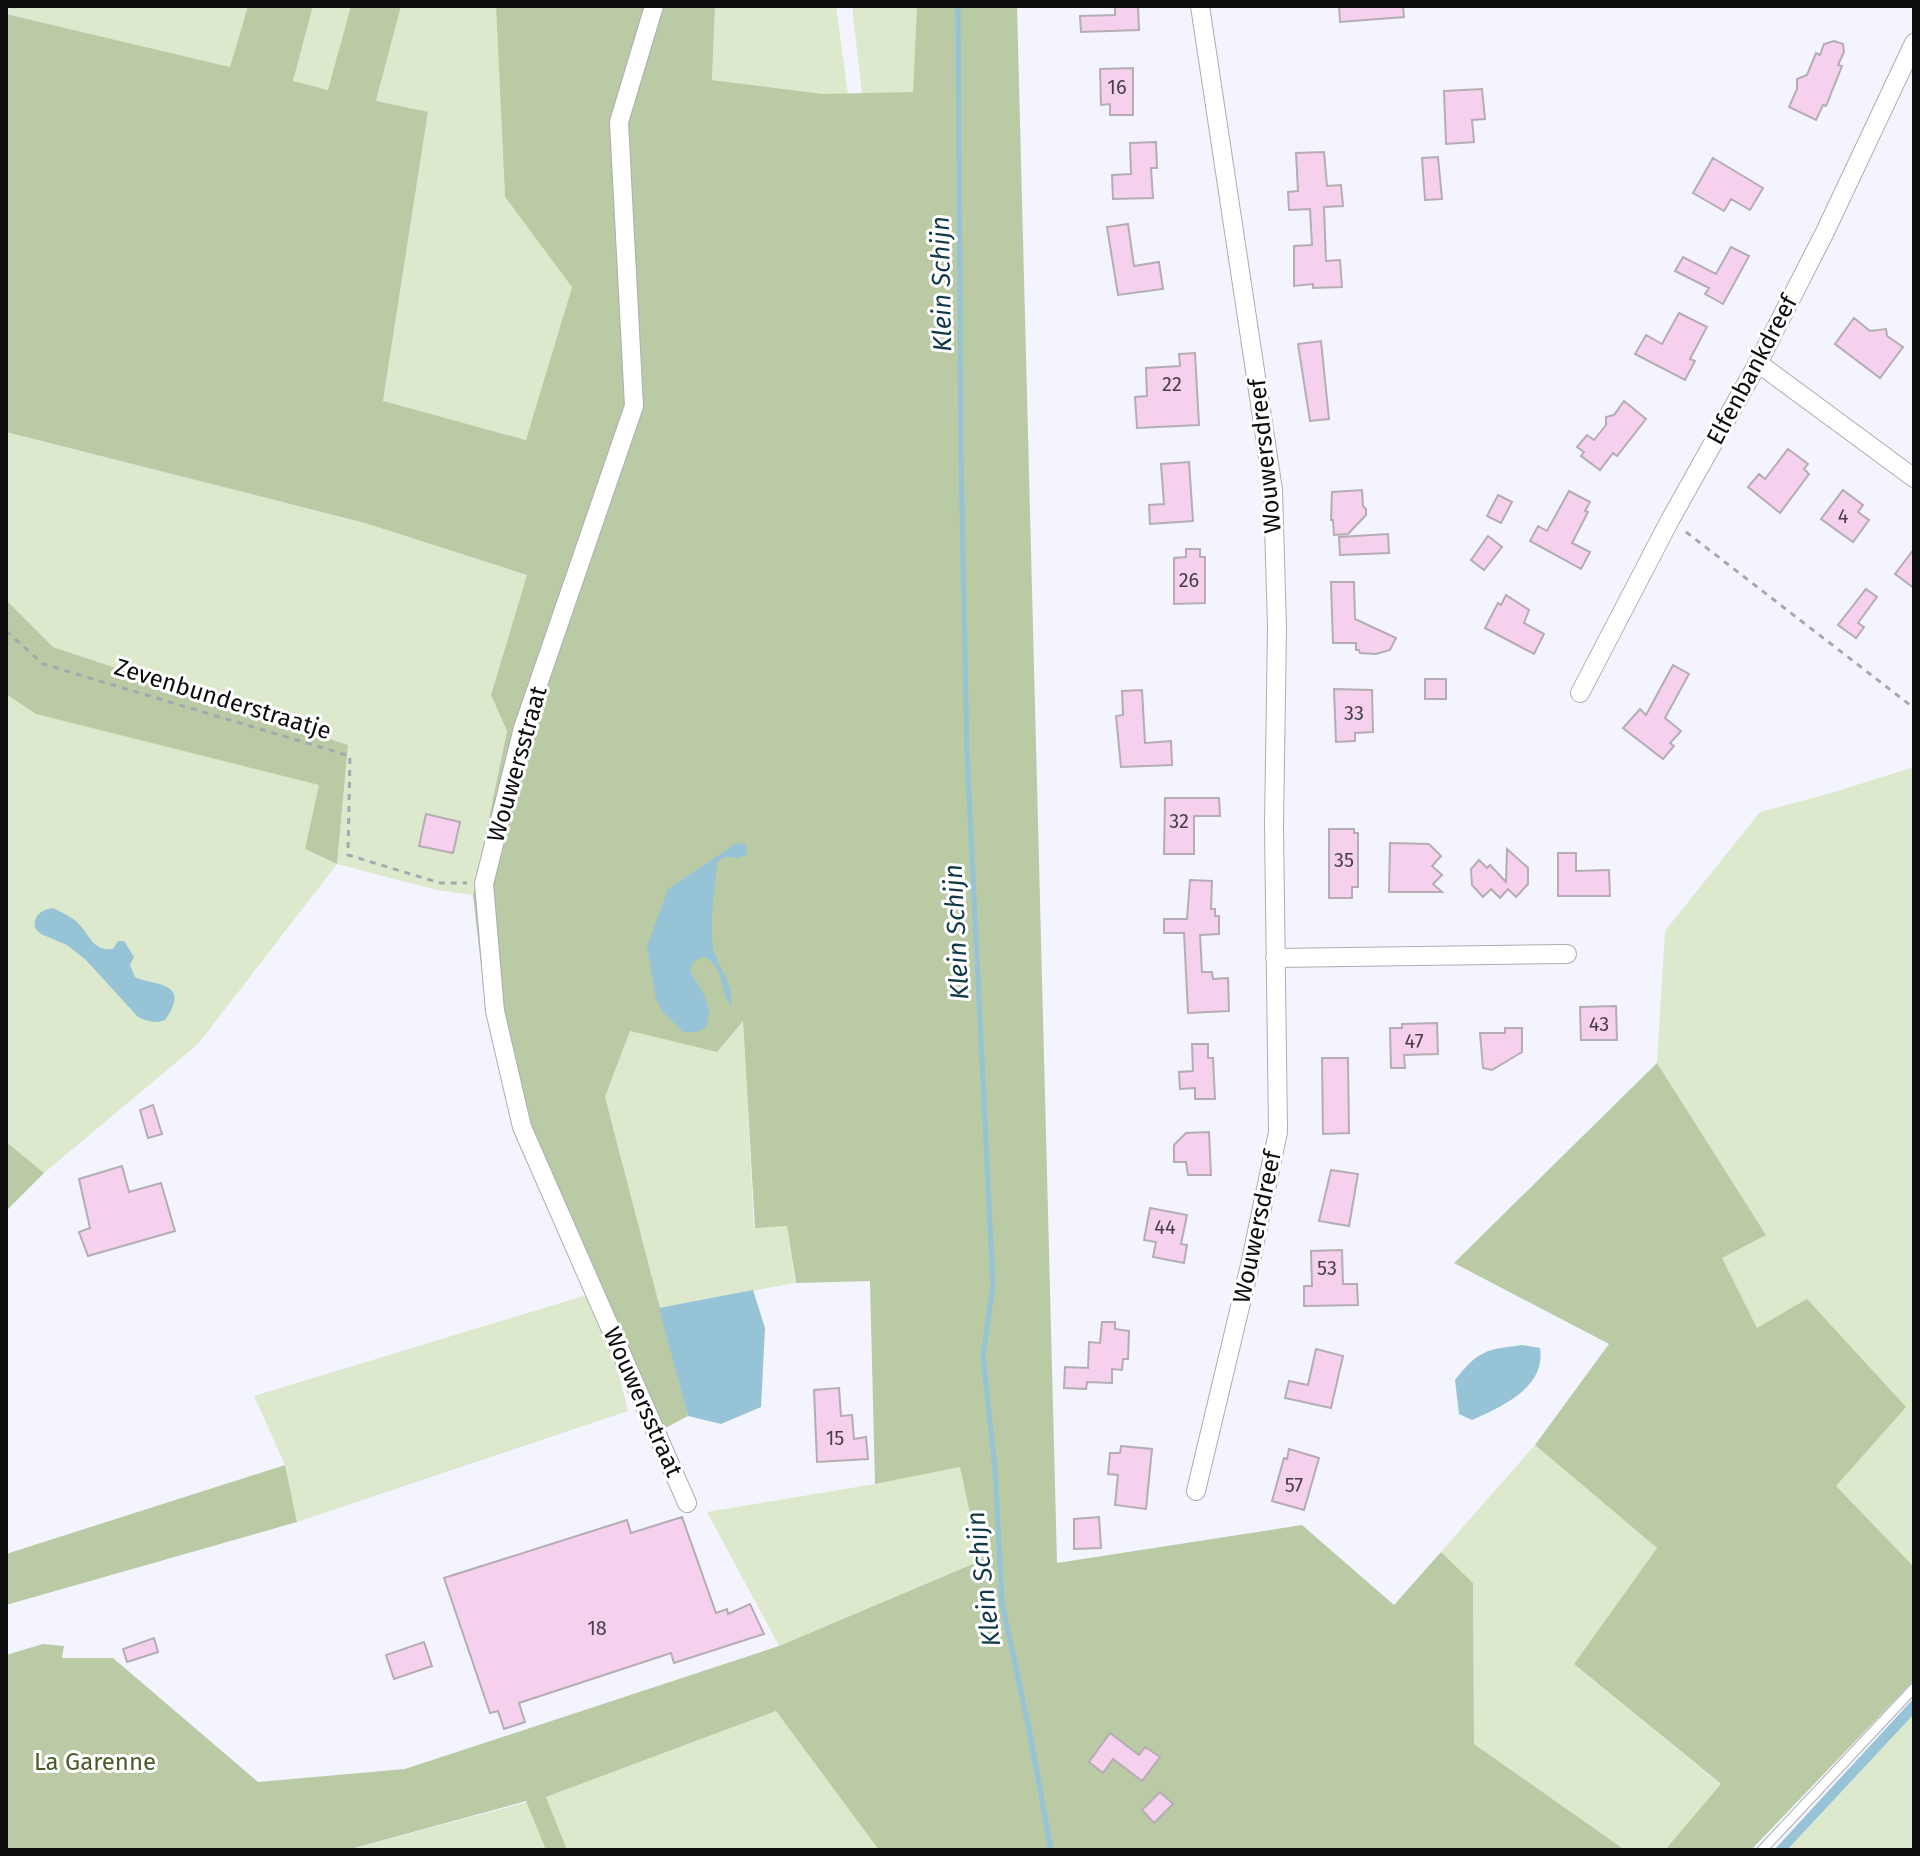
<svg xmlns="http://www.w3.org/2000/svg" width="1920" height="1856" viewBox="0 0 1920 1856" font-family="'Fira Sans',sans-serif">
<rect width="100%" height="100%" fill="#f3f4fd"/>
<path fill="#dce9cc" d="M 6,6 L 248,6 L 230,67 L 6,14 Z
M 313,6 L 351,6 L 329,90 L 293,82 Z
M 401,6 L 496,6 L 505,197 L 572,286 L 527,440 L 383,402 L 428,113 L 376,101 Z
M 715,6 L 836,6 L 848,94 L 823,94 L 712,80 Z
M 852,6 L 917,6 L 913,92 L 862,94 Z
M 6,432 L 365,523 L 527,575 L 491,695 L 507,731 L 473,895 L 437,890 L 337,864 L 198,1044 L 44,1173 L 6,1211 L 6,694 L 36,714 L 320,785 L 305,849 L 337,864 L 348,745 L 53,647 L 6,600 Z
M 1914,767 L 1914,1567 L 1835,1486 L 1721,1258 L 1766,1235 L 1657,1063 L 1665,931 L 1760,812 L 1831,793 Z
M 743,1020 L 754,1227 L 787,1226 L 795,1283 L 659,1308 L 605,1097 L 630,1031 L 717,1052 Z
M 587,1295 L 614,1357 L 628,1411 L 297,1522 L 285,1465 L 254,1396 Z
M 1535,1445 L 1657,1548 L 1574,1664 L 1721,1785 L 1665,1850 L 1625,1850 L 1474,1744 L 1473,1583 L 1441,1552 Z
M 960,1466 L 980,1561 L 779,1646 L 707,1512 L 875,1484 Z
M 776,1711 L 879,1850 L 348,1850 L 546,1797 Z
M 1914,1714 L 1914,1850 L 1787,1850 Z"/>
<path fill="#b9caa4" d="M 248,6 L 313,6 L 293,81 L 328,90 L 351,6 L 401,6 L 376,101 L 428,112 L 383,401 L 526,440 L 572,287 L 505,197 L 496,6 L 715,6 L 712,80 L 823,94 L 913,92 L 917,6 L 1017,6 L 1057,1563 L 1302,1525 L 1394,1605 L 1441,1552 L 1473,1583 L 1474,1744 L 1625,1850 L 879,1850 L 776,1711 L 546,1797 L 567,1850 L 546,1850 L 526,1801 L 347,1850 L 6,1850 L 6,1655 L 43,1644 L 64,1646 L 62,1658 L 113,1658 L 258,1782 L 405,1769 L 779,1646 L 980,1561 L 960,1467 L 875,1484 L 870,1281 L 796,1283 L 787,1226 L 755,1228 L 743,1021 L 717,1052 L 630,1031 L 605,1097 L 688,1416 L 656,1433 L 515,1129 L 486,1010 L 473,895 L 507,731 L 491,695 L 527,575 L 365,523 L 6,432 L 6,14 L 230,67 Z
M 6,600 L 53,647 L 348,745 L 337,864 L 305,849 L 319,785 L 36,714 L 6,694 Z
M 1657,1063 L 1766,1235 L 1722,1258 L 1757,1328 L 1807,1299 L 1906,1407 L 1836,1486 L 1914,1567 L 1914,1680 L 1751,1850 L 1665,1850 L 1721,1784 L 1574,1664 L 1657,1548 L 1535,1445 L 1609,1344 L 1454,1263 Z
M 6,1142 L 44,1173 L 6,1211 Z
M 285,1465 L 297,1522 L 6,1605 L 6,1554 Z"/>
<path fill="#96c3d5" d="M 742,843 L 746,846 L 747,854 L 739,858 L 724,857 L 717,863 C 715,890 709,919 713,946 C 715,964 735,983 731,1006 C 719,991 724,963 703,957 L 693,962 L 690,971 C 700,989 716,1007 705,1028 L 696,1032 L 683,1032 L 661,1010 L 656,999 L 647,947 L 668,889 L 735,844 Z
M 53,908 C 61,912 70,916 77,922 C 90,934 91,951 113,949 L 118,941 L 124,941 L 134,957 L 130,965 L 135,977 C 152,986 193,980 165,1020 C 155,1024 147,1021 138,1017 L 86,960 L 67,945 L 41,934 L 35,928 C 33,915 41,910 53,908 Z
M 753,1290 L 765,1328 L 761,1407 L 721,1424 L 688,1416 L 659,1308 Z
M 1522,1345 L 1540,1348 C 1546,1388 1502,1406 1472,1420 L 1459,1414 L 1455,1380 C 1479,1350 1485,1350 1522,1345 Z
M 1914,1698 L 1914,1714 L 1787,1850 L 1774,1850 Z"/>
<g fill="none" stroke-linecap="round" stroke-linejoin="round">
<path stroke="#96c3d5" stroke-width="5" d="M 958,6 L 961,462 L 967,754 L 993,1286 L 983,1356 L 995,1469 L 1002,1603 L 1030,1734 L 1051,1850"/>
</g>
<path fill="#f5d1ee" stroke="#b5adb3" stroke-width="2" d="M 1115,6 L 1138,6 L 1139,30 L 1081,32 L 1080,16 L 1115,15 Z
M 1339,6 L 1403,6 L 1404,17 L 1340,22 Z
M 1834,41 L 1843,44 L 1844,52 L 1838,65 L 1842,66 L 1826,106 L 1823,105 L 1816,120 L 1789,107 L 1797,89 L 1797,79 L 1807,75 L 1816,53 L 1820,55 L 1824,44 Z
M 1133,68 L 1133,115 L 1110,115 L 1110,104 L 1101,105 L 1100,69 Z
M 1482,89 L 1485,119 L 1472,120 L 1474,142 L 1446,144 L 1444,91 Z
M 1156,142 L 1157,168 L 1151,168 L 1153,198 L 1113,199 L 1112,175 L 1131,174 L 1130,143 Z
M 1324,152 L 1327,186 L 1341,185 L 1343,206 L 1324,207 L 1326,261 L 1340,260 L 1342,287 L 1313,288 L 1313,284 L 1294,286 L 1294,246 L 1312,245 L 1310,209 L 1289,210 L 1288,192 L 1298,191 L 1296,153 Z
M 1438,157 L 1442,199 L 1425,200 L 1422,158 Z
M 1713,158 L 1763,188 L 1750,210 L 1731,199 L 1724,211 L 1693,193 Z
M 1128,224 L 1134,266 L 1159,262 L 1163,289 L 1118,295 L 1107,227 Z
M 1731,247 L 1749,256 L 1723,304 L 1705,294 L 1709,288 L 1675,271 L 1683,257 L 1716,274 Z
M 1679,313 L 1707,327 L 1690,359 L 1695,361 L 1685,380 L 1635,354 L 1646,335 L 1662,344 Z
M 1854,318 L 1870,331 L 1886,329 L 1887,336 L 1903,347 L 1880,378 L 1835,344 Z
M 1321,341 L 1329,419 L 1310,421 L 1298,344 Z
M 1195,353 L 1199,425 L 1137,428 L 1135,397 L 1147,396 L 1146,368 L 1180,366 L 1179,354 Z
M 1624,401 L 1646,419 L 1617,456 L 1613,453 L 1600,470 L 1581,456 L 1584,452 L 1577,447 L 1587,435 L 1594,440 L 1606,425 L 1606,417 L 1614,415 Z
M 1788,449 L 1808,464 L 1804,469 L 1809,474 L 1780,513 L 1748,487 L 1759,474 L 1765,479 Z
M 1189,462 L 1193,521 L 1150,524 L 1149,505 L 1164,504 L 1161,464 Z
M 1362,490 L 1363,506 L 1366,509 L 1366,515 L 1348,534 L 1334,535 L 1333,520 L 1331,520 L 1332,492 Z
M 1843,490 L 1863,505 L 1858,512 L 1869,520 L 1853,542 L 1821,519 Z
M 1569,491 L 1590,502 L 1585,511 L 1588,512 L 1572,543 L 1590,552 L 1581,569 L 1530,541 L 1538,526 L 1547,531 Z
M 1498,495 L 1512,502 L 1501,523 L 1487,516 Z
M 1388,534 L 1389,553 L 1340,555 L 1339,537 Z
M 1488,536 L 1502,547 L 1484,570 L 1471,560 Z
M 1186,549 L 1200,549 L 1200,557 L 1205,557 L 1205,603 L 1174,604 L 1174,558 L 1186,557 Z
M 1914,549 L 1914,588 L 1895,574 Z
M 1331,582 L 1354,582 L 1355,619 L 1396,638 L 1390,650 L 1376,654 L 1360,653 L 1359,650 L 1356,650 L 1356,643 L 1333,643 Z
M 1866,589 L 1877,597 L 1858,623 L 1864,627 L 1856,638 L 1838,625 Z
M 1506,595 L 1529,610 L 1524,623 L 1544,634 L 1534,654 L 1485,628 L 1498,603 L 1501,605 Z
M 1673,665 L 1689,674 L 1665,718 L 1681,731 L 1670,743 L 1674,746 L 1663,759 L 1623,728 L 1640,709 L 1646,715 Z
M 1425,679 L 1446,679 L 1446,699 L 1425,699 Z
M 1334,689 L 1372,690 L 1373,732 L 1355,733 L 1355,741 L 1336,742 Z
M 1142,690 L 1145,743 L 1171,741 L 1172,765 L 1121,767 L 1116,716 L 1123,715 L 1122,691 Z
M 1165,798 L 1219,798 L 1220,816 L 1194,816 L 1194,854 L 1164,854 Z
M 426,814 L 460,822 L 453,853 L 419,846 Z
M 1329,829 L 1354,829 L 1354,833 L 1358,833 L 1358,887 L 1352,887 L 1352,898 L 1329,898 Z
M 1390,843 L 1429,844 L 1441,856 L 1432,866 L 1442,875 L 1433,884 L 1442,892 L 1389,892 Z
M 1507,849 L 1528,868 L 1528,884 L 1516,897 L 1508,889 L 1500,898 L 1491,889 L 1483,897 L 1472,885 L 1471,869 L 1479,860 L 1487,868 L 1490,865 L 1506,882 Z
M 1558,853 L 1576,853 L 1576,871 L 1609,870 L 1610,896 L 1558,896 Z
M 1190,880 L 1212,881 L 1211,909 L 1215,909 L 1215,916 L 1219,916 L 1219,934 L 1200,935 L 1202,972 L 1212,972 L 1213,979 L 1228,978 L 1229,1011 L 1188,1013 L 1184,933 L 1164,933 L 1164,919 L 1187,919 Z
M 1616,1006 L 1617,1040 L 1581,1040 L 1580,1007 Z
M 1437,1023 L 1438,1054 L 1404,1055 L 1405,1068 L 1391,1068 L 1390,1028 L 1402,1028 L 1402,1024 Z
M 1505,1028 L 1522,1028 L 1522,1052 L 1492,1070 L 1483,1068 L 1480,1033 L 1505,1033 Z
M 1192,1044 L 1208,1044 L 1208,1058 L 1213,1058 L 1215,1099 L 1195,1099 L 1195,1088 L 1180,1089 L 1179,1072 L 1193,1071 Z
M 1322,1058 L 1348,1058 L 1349,1133 L 1323,1134 Z
M 153,1105 L 162,1134 L 148,1138 L 140,1110 Z
M 1209,1132 L 1211,1175 L 1188,1175 L 1186,1162 L 1174,1162 L 1174,1145 L 1186,1133 Z
M 122,1166 L 129,1192 L 161,1183 L 175,1231 L 88,1256 L 79,1232 L 90,1228 L 79,1179 Z
M 1331,1170 L 1358,1174 L 1349,1226 L 1319,1221 Z
M 1150,1208 L 1187,1215 L 1181,1244 L 1187,1245 L 1184,1263 L 1153,1257 L 1156,1242 L 1144,1240 Z
M 1342,1250 L 1343,1284 L 1357,1284 L 1358,1305 L 1304,1306 L 1304,1286 L 1312,1286 L 1311,1251 Z
M 1102,1322 L 1115,1322 L 1115,1329 L 1129,1331 L 1128,1359 L 1123,1359 L 1122,1370 L 1112,1369 L 1112,1383 L 1087,1382 L 1086,1389 L 1064,1388 L 1065,1367 L 1088,1368 L 1089,1342 L 1100,1343 Z
M 1316,1349 L 1343,1356 L 1331,1408 L 1285,1398 L 1289,1381 L 1308,1385 Z
M 839,1388 L 841,1416 L 852,1415 L 854,1439 L 866,1437 L 868,1459 L 817,1462 L 814,1390 Z
M 1121,1446 L 1152,1449 L 1146,1509 L 1115,1505 L 1118,1475 L 1108,1474 L 1110,1453 L 1120,1453 Z
M 1289,1449 L 1319,1458 L 1304,1510 L 1272,1501 L 1284,1458 L 1287,1459 Z
M 682,1517 L 716,1613 L 727,1609 L 728,1614 L 750,1604 L 764,1634 L 674,1663 L 671,1653 L 519,1703 L 525,1722 L 504,1729 L 498,1711 L 490,1713 L 444,1578 L 627,1520 L 631,1533 Z
M 1099,1517 L 1101,1548 L 1074,1549 L 1074,1519 Z
M 154,1638 L 158,1652 L 127,1662 L 123,1649 Z
M 424,1642 L 432,1666 L 394,1679 L 386,1655 Z
M 1110,1733 L 1139,1755 L 1145,1747 L 1160,1757 L 1142,1781 L 1113,1759 L 1103,1773 L 1089,1762 Z
M 1160,1792 L 1173,1804 L 1154,1823 L 1142,1810 Z"/>
<g fill="none" stroke-linecap="round" stroke-linejoin="round">
<defs>
<path id="lane" d="M 1762,1850 L 1914,1688"/>
<path id="street" d="M 654,6 L 619,122 L 634,406 L 523,728 L 484,884 L 495,1011 L 522,1127 L 687,1503
M 1758,363 L 1914,478
M 1580,693 L 1670,520 L 1758,363 L 1825,232 L 1914,43
M 1275,958 L 1567,954
M 1196,1491 L 1250,1265 L 1278,1132 L 1274,826 L 1277,627 L 1273,490 L 1200,6"/>
</defs>
<use href="#lane" stroke="#acadb5" stroke-width="11"/>
<use href="#street" stroke="#acadb5" stroke-width="20"/>
<path stroke="#a7a8af" stroke-width="3" stroke-dasharray="6 6" stroke-linecap="butt" d="M 1686,532 L 1914,708
M 6,631 L 43,664 L 350,756 L 348,855 L 440,883 L 467,883"/>
<use href="#lane" stroke="#fff" stroke-width="9"/>
<use href="#street" stroke="#fff" stroke-width="18"/>
</g>
<g text-anchor="middle" stroke-width="6" stroke-linejoin="round" paint-order="stroke">
<g font-size="20" fill="#473e48">
<text x="1117" y="94">16</text>
<text x="1172" y="391">22</text>
<text x="1843" y="523">4</text>
<text x="1189" y="587">26</text>
<text x="1354" y="720">33</text>
<text x="1179" y="828">32</text>
<text x="1344" y="867">35</text>
<text x="1599" y="1031">43</text>
<text x="1414" y="1048">47</text>
<text x="1165" y="1234">44</text>
<text x="1327" y="1275">53</text>
<text x="835" y="1445">15</text>
<text x="1294" y="1492">57</text>
<text x="597" y="1635">18</text>
</g>
<g font-size="24" fill="#0d0d10" stroke="#fff">
<text transform="translate(1752 370) rotate(-62)" y="8">Elfenbankdreef</text>
<text transform="translate(1265 456) rotate(-96)" y="8">Wouwersdreef</text>
<text transform="translate(223 699) rotate(17)" y="8">Zevenbunderstraatje</text>
<text transform="translate(517 764) rotate(-74)" y="8">Wouwersstraat</text>
<text transform="translate(1257 1227) rotate(-78)" y="8">Wouwersdreef</text>
<text transform="translate(643 1402) rotate(66)" y="8">Wouwersstraat</text>
</g>
<g font-size="24" fill="#475c26" stroke="#fff">
<text x="95" y="1770">La Garenne</text>
</g>
<g font-size="26" font-style="italic" fill="#113947" stroke="#fff">
<text transform="translate(941 284) rotate(-91)" y="9">Klein Schijn</text>
<text transform="translate(956 932) rotate(-93)" y="9">Klein Schijn</text>
<text transform="translate(983 1579) rotate(-97)" y="9">Klein Schijn</text>
</g>
</g>
<rect width="1920" height="1856" fill="none" stroke="#0d0d10" stroke-width="16"/>
</svg>
